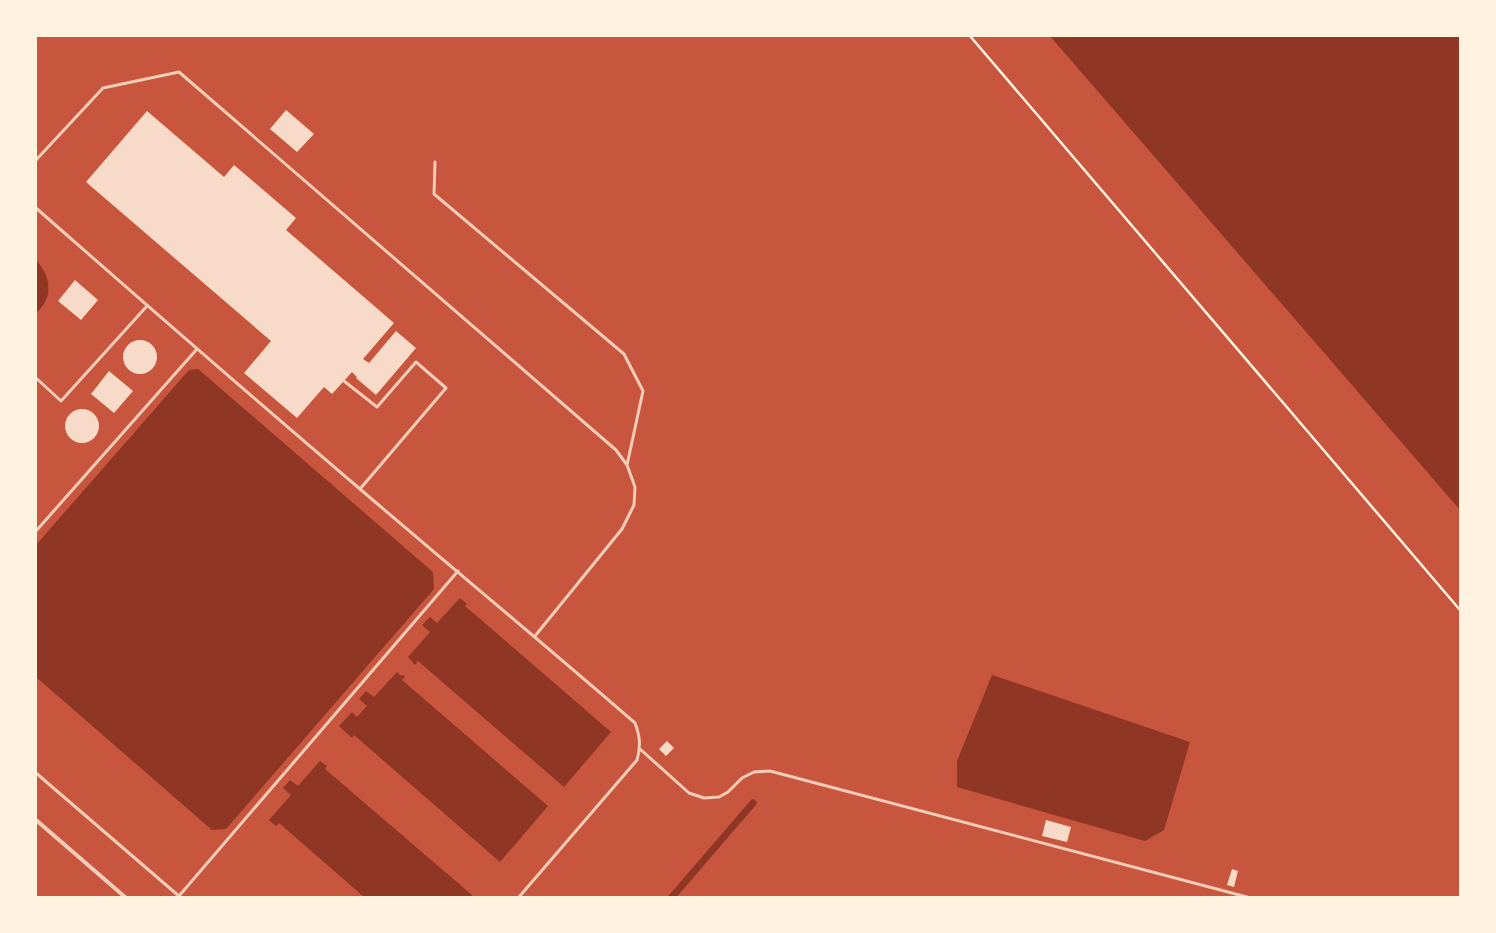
<svg xmlns="http://www.w3.org/2000/svg" width="1496" height="933" viewBox="0 0 1496 933" font-family="Cabin,sans-serif">
<rect width="100%" height="100%" fill="#c8553d"/>
<path fill="#8f3625" d="M 1050,36 L 1460,36 L 1460,510 Z
M 36,260 C 51,276 54,298 36,313 Z
M 198,369 L 433,572 L 434,589 L 226,829 L 212,830 L 36,677 L 36,545 L 189,370 Z
M 460,598 L 467,604 L 465,606 L 611,732 L 564,787 L 418,661 L 415,665 L 408,657 L 430,632 L 422,625 L 430,617 L 437,623 Z
M 397,672 L 401,676 L 403,675 L 405,676 L 402,680 L 548,806 L 500,862 L 354,735 L 352,738 L 339,726 L 352,712 L 357,717 L 367,706 L 359,699 L 366,691 L 374,697 Z
M 992,675 L 1190,742 L 1164,830 L 1145,841 L 957,787 L 957,761 Z
M 320,761 L 327,766 L 325,769 L 472,895 L 470,897 L 364,897 L 279,823 L 276,826 L 269,820 L 291,795 L 283,788 L 290,780 L 298,786 Z"/>
<g fill="none" stroke-linecap="round" stroke-linejoin="round">
<path stroke="#8f3625" stroke-width="7" d="M 672,897 L 753,803"/>
</g>
<path fill="#f7dbc8" d="M 286,110 L 314,134 L 297,152 L 270,129 Z
M 147,111 L 224,177 L 234,165 L 296,218 L 286,230 L 394,323 L 363,359 L 369,363 L 396,331 L 416,348 L 376,395 L 356,378 L 357,377 L 352,372 L 332,394 L 324,387 L 297,418 L 244,373 L 271,341 L 86,182 Z
M 75,280 L 98,300 L 81,320 L 58,301 Z
M123 357a17 17 0 1 1 34 0a17 17 0 1 1-34 0Z
M 109,371 L 133,391 L 114,413 L 91,394 Z
M65 426a17 17 0 1 1 34 0a17 17 0 1 1-34 0Z
M 667,741 L 674,748 L 666,756 L 659,749 Z
M 1046,820 L 1071,827 L 1067,842 L 1042,836 Z
M 1232,869 L 1238,871 L 1234,887 L 1227,885 Z"/>
<g fill="none" stroke-linecap="round" stroke-linejoin="round">
<path stroke="#fff3e0" stroke-width="2.5" d="M 970,36 L 1460,610"/>
<path stroke="#f1ccb7" stroke-width="3" d="M 36,160 L 103,88 L 179,72 L 616,450 L 627,465 L 635,487 L 634,505 L 622,529 L 535,636
M 435,162 L 434,194 L 624,354 L 643,391 L 627,465
M 36,208 C 143,302 251,396 360,489 C 451,567 544,644 635,723 C 640,736 641,746 637,760 L 519,897
M 36,378 L 61,401 L 147,306
M 344,381 L 377,407 L 416,362 L 446,388 L 360,489
M 36,531 L 197,349
M 640,749 L 689,793 L 704,798 L 719,797 L 728,792 L 742,778 L 754,772 L 770,771 L 1247,897
M 36,773 L 180,897
M 179,896 L 458,571"/>
<path stroke="#f1ccb7" stroke-width="4" d="M 36,820 L 125,897"/>
</g>
<rect width="1496" height="933" fill="none" stroke="#fff3e0" stroke-width="74"/>
</svg>
